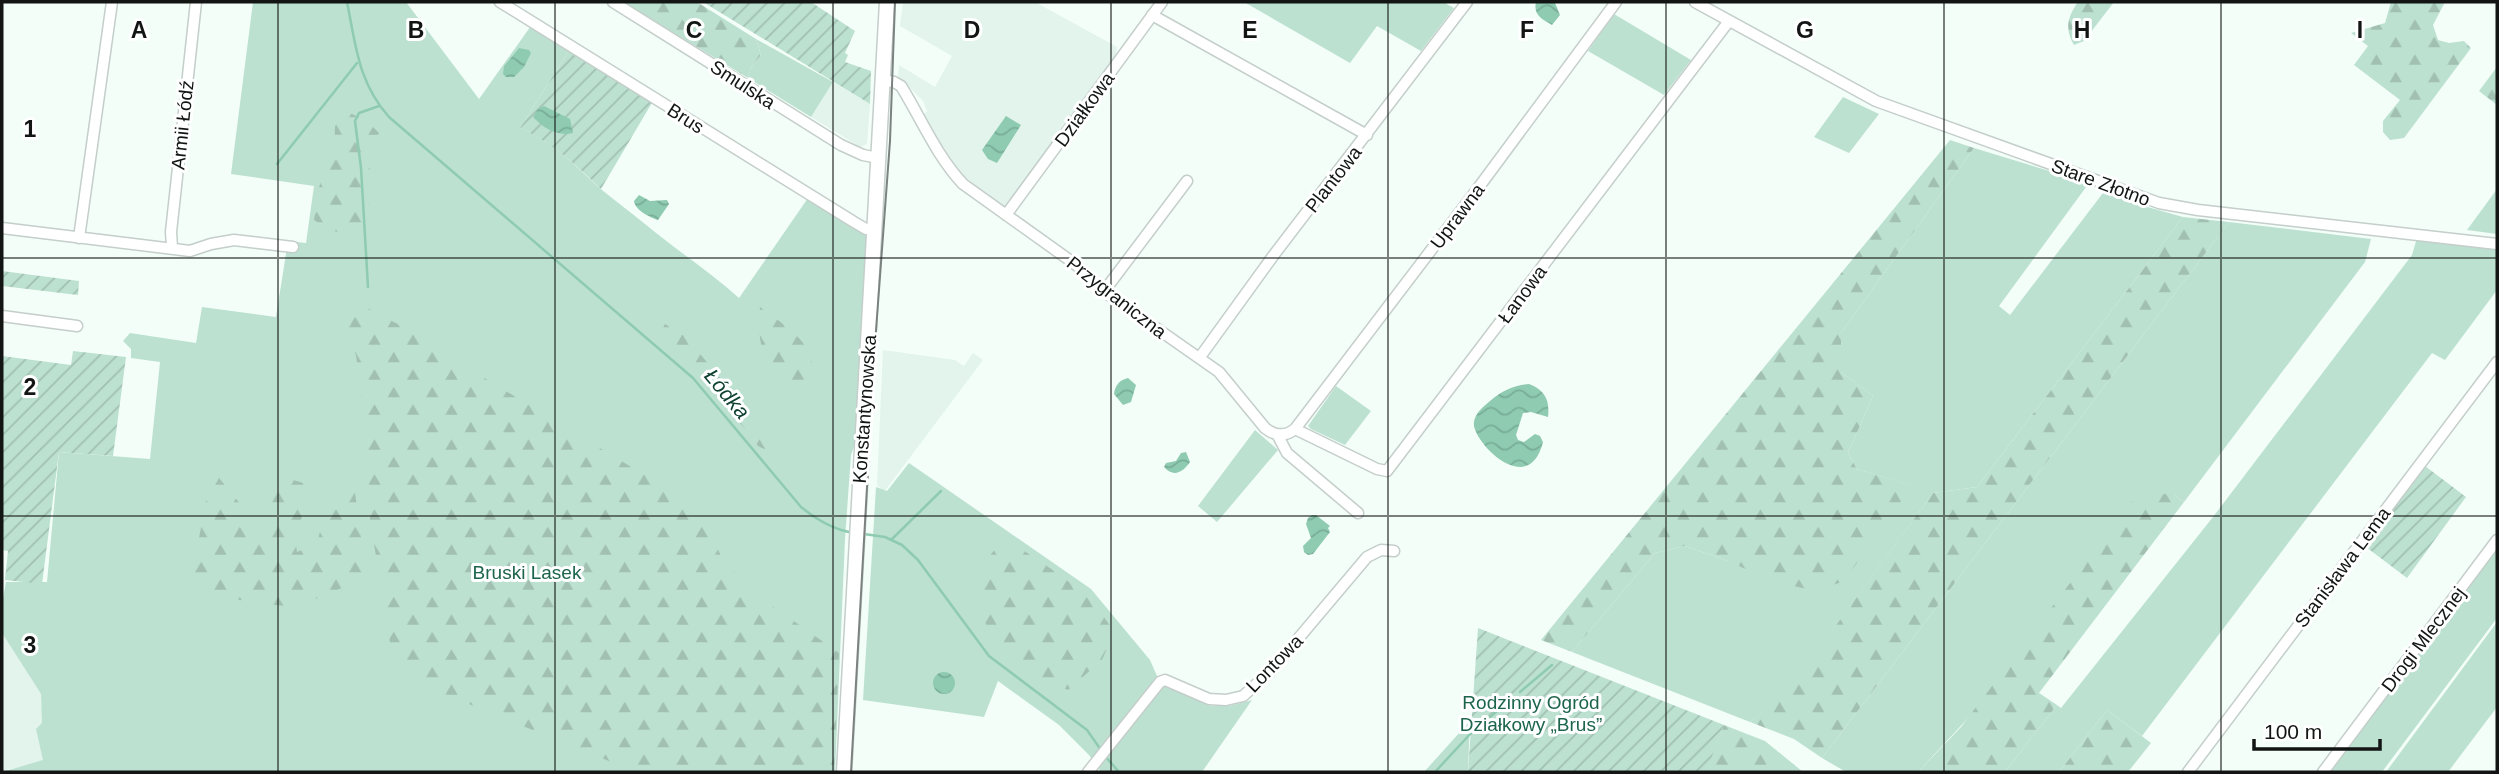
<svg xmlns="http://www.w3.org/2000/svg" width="2499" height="774" viewBox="0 0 2499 774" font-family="Arial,sans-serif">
<defs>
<pattern id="forest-firs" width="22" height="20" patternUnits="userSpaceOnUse" patternTransform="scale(1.75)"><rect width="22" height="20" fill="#bce1d0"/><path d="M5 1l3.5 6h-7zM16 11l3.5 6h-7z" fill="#a1c0b2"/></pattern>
<pattern id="garden-furrows" width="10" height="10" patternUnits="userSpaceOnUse" patternTransform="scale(1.75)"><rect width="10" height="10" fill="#bce1d0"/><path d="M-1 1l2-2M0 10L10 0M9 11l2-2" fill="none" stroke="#a1c0b2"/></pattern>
<pattern id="water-waves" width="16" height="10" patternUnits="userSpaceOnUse" patternTransform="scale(1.75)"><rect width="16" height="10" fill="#8ecbb1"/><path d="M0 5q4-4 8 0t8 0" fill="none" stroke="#79ad97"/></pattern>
</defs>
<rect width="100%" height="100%" fill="#f3fef9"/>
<path fill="#e2f4ec" d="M 903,2 L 1035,2 L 1117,47 L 1116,55 L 1008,205 L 1002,207 L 952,166 L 921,118 L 927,111 L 923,101 L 898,76 L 899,65 L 935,87 L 952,56 L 900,26 Z
M 833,82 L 870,104 L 867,144 L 860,147 L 811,117 Z
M 883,350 L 955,360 L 964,366 L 973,353 L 983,360 L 884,492 L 877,485 Z
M 2,633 L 41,694 L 45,761 L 2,771 Z"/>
<path fill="#bce1d0" d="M 253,2 L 406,2 L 479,99 L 533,23 L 570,49 L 520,128 C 557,145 573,164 602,190 C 616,201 631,213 645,224 C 676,250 709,271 739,298 L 808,198 L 864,233 L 868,238 L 856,441 L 851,455 L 845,539 L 835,772 L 2,772 L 43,760 L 36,729 L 42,723 L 41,694 L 2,633 L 2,604 L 6,582 L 47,582 L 59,452 L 150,459 L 160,362 L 131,358 L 131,349 L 123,341 L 130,333 L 196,343 L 202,307 L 276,317 L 288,241 L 306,243 L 314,186 L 231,174 Z
M 1244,2 L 1443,2 L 1454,8 L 1421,51 L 1377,26 L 1350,63 Z
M 1614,14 L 1691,60 L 1664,95 L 1588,51 Z
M 756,39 L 833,82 L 811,117 L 748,78 L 751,67 L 761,55 Z
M 1843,97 L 1879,114 L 1849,153 L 1814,137 Z
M 1974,148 L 2089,183 L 1999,306 L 2010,315 L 2106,189 L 2144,206 L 2183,217 L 1977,487 L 1933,493 L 1785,696 L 1750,722 L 1572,652 L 1655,553 L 1685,546 L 1728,561 L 1911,486 L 1857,469 L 1848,453 L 1873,396 L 1841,372 L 1841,333 Z
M 2497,189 L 2497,234 L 2467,230 Z
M 2229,222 L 2371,239 L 2365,262 L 2184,502 L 2175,495 L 1918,772 L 1846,772 L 1822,758 Z
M 2417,238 L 2497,249 L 2497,290 L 2445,360 L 2432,353 L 2142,736 L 2107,710 L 2059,772 L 2005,772 L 2057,705 L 2061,708 L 2213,517 L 2412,255 Z
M 1336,386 L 1371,411 L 1345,445 L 1311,429 L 1308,426 Z
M 1255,430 L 1278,450 L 1217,522 L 1198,506 Z
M 909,463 L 1091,589 L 1150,660 L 1157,676 L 1177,689 L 1211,706 L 1229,706 L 1252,700 L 1202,772 L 1101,772 L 1089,755 L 1059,725 L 998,681 L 984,717 L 863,700 L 876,487 L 887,491 Z
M 2497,547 L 2497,618 L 2382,772 L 2327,772 Z
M 2497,622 L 2497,707 L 2448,772 L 2386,772 Z
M 1470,721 L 1468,772 L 1424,772 Z"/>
<path fill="url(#forest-firs)" d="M 623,2 L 697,2 L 756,39 L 761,55 L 751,67 L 748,78 Z
M 2078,2 L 2114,2 L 2084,41 L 2074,45 C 2064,29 2068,16 2078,2 Z
M 2391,2 L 2445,2 L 2433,25 L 2438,40 L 2449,43 L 2464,41 L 2471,48 L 2404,138 L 2390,140 L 2383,132 L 2383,121 L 2400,100 L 2354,65 L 2368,46 L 2351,33 L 2385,23 Z
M 2497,67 L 2497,105 L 2479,91 Z
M 346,111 L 368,122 L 379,133 L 370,154 L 368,230 C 346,237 333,233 314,220 L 318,190 L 325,170 L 334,156 L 335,126 Z
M 1950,140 L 1974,148 L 1841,333 L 1841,372 L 1873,396 L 1848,453 L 1857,469 L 1912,486 L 1844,581 L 1817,591 L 1774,582 L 1728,561 L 1685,546 L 1655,553 L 1572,652 L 1541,640 Z
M 2183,217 L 2229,222 L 1822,758 L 1794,739 L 1750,722 L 1785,695 L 1933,493 L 1977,487 Z
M 366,307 L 442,348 L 486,379 L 674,493 L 704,520 L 722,558 L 753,592 L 839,653 L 834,772 L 636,772 L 437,691 L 419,679 L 391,649 L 370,519 L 367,447 L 356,355 L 340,324 Z
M 760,307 C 777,320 818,344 812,371 C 811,376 806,382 803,386 L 786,387 L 774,383 C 763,362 756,331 760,307 Z
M 665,324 L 686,337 L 774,443 L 764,449 L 758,446 L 705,378 L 661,332 Z
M 280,476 L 310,485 C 309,508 292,529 297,552 L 317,543 L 322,524 L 327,486 L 355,493 L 366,568 L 361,580 L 296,607 L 255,603 L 206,593 L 193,570 L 206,501 L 219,478 L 242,506 L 247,522 L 262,539 L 275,531 L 272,502 Z
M 2139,492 L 2175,495 L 2184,502 L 2039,693 L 2057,705 L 2005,772 L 1918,772 L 1961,727 Z
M 1011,542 C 1052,570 1089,589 1114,632 L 1102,660 L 1068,690 C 1031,673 991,651 980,608 C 977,596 978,582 978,570 L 997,547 Z
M 2107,710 L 2151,743 L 2128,772 L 2059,772 Z
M 1724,725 L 1765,741 L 1803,772 L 1705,772 Z"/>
<path fill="url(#garden-furrows)" d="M 703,2 L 811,2 L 855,31 L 845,53 L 848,55 L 845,62 L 871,71 L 870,104 Z
M 570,49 L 653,101 L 601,189 C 575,164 552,143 520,128 Z
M 2,271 L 79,281 L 78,295 L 2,286 Z
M 73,351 L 126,357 L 113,456 L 59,452 L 42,584 L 5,580 L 8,551 L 2,550 L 2,356 L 71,365 Z
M 2425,466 L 2466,497 L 2407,578 L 2366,547 Z
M 1478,628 L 1724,725 L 1706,772 L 1468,772 Z"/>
<path fill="url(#water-waves)" d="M 1536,2 L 1555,3 L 1560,15 L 1552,25 C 1542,19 1533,15 1536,2 Z
M 519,48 L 529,50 L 531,53 L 524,67 L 514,77 L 506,77 L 503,74 L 504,66 Z
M 544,106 L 570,119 L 573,133 C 558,137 543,128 533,117 L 538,109 Z
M 1006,116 L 1021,125 L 997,163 L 988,159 L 982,150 Z
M 639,195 L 650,201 L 667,200 L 669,204 L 658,220 C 649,217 635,210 634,201 Z
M 1128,378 L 1136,385 L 1131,402 L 1123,405 L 1114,394 C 1115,386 1119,380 1128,378 Z
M 1529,384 C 1545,390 1550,400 1548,417 L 1531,412 L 1523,413 L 1516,435 L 1518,440 L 1524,442 L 1535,434 L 1540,436 L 1543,442 C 1528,501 1470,439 1474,422 C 1475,413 1484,406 1490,401 C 1501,391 1515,385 1529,384 Z
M 1186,452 L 1190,462 C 1183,472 1174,478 1164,467 L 1166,463 L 1176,461 L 1181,453 Z
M 1312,515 L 1316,515 L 1330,526 L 1328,528 L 1330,532 L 1313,554 L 1308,555 L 1304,552 L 1303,546 L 1311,538 L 1306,524 L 1308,518 Z
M933 683a11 11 0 1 1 22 0a11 11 0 1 1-22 0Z"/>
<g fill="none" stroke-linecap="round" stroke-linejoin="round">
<path stroke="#8ecbb1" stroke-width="2.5" d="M 347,2 C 356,46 358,82 389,117 L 693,378 L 801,507 C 817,520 834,530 854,533
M 277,164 L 357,63
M 368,287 L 361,168 L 355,121 L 359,113 L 379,106
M 864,534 L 885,537 L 902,545 L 918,560 L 989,656 L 1087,730 L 1101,750
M 891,540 L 941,491
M 1520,692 L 1552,665
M 1105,756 L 1119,772
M 1435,772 L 1472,732 L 1496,712"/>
<defs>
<path id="minor" d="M 500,2 L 854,222 L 866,229 L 875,230
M 613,2 L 841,145 L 863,155 L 878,158
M 1695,2 L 1876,101 L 2159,203 L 2198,210 L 2497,244
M 1152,15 L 1367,135
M 882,80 L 894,82 L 901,86 C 922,120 936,155 963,184 L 1075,264 L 1109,295 L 1219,372 L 1265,428 C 1275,436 1285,437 1295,429 L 1377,469 L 1387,471 L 1729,21
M 1006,215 L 1162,2
M 2,228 L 190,251 L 211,244 L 234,240 L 293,247
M 79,238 L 112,2
M 172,247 L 171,232 L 196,2
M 1105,290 L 1187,181
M 2,316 L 77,326
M 1200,357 L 1273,256 L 1467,2
M 1295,429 L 1473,195 L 1616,2
M 1277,434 L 1287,453 L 1358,513
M 1088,772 L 1160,682 L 1165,680 L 1209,699 L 1226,700 L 1243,696 L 1270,672 L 1367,557 L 1381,550 L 1394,551
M 2188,772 L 2497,362
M 2323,772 L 2497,540"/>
<path id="major" d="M 844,772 L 887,2"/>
</defs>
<use href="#minor" stroke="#c4ceca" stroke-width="13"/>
<use href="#major" stroke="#c4ceca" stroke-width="17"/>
<use href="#minor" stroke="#fff" stroke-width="10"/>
<use href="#major" stroke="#fff" stroke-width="14"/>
<path stroke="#7b827f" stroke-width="2" d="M 851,772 L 875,344 L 890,141 L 895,2"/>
</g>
<path fill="none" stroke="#121514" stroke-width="2" stroke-opacity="0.55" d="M 278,2 L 278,772M 555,2 L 555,772M 833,2 L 833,772M 1111,2 L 1111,772M 1388,2 L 1388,772M 1666,2 L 1666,772M 1944,2 L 1944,772M 2221,2 L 2221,772M 2,258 L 2497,258M 2,516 L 2497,516"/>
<g text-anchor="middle" stroke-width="6" stroke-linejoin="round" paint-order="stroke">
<g font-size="19" fill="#121514" stroke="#fff">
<text transform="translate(743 84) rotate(33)" y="7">Smulska</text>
<text transform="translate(1084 109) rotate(-54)" y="7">Działkowa</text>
<text transform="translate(686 118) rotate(32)" y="7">Brus</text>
<text transform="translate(182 125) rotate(-84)" y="7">Armii Łódź</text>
<text transform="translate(1333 179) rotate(-52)" y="7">Plantowa</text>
<text transform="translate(2101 182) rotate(20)" y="7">Stare Złotno</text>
<text transform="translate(1457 216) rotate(-53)" y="7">Uprawna</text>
<text transform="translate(1522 294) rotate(-53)" y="7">Łanowa</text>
<text transform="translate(1117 297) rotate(38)" y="7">Przygraniczna</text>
<text transform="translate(864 409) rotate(-86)" y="7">Konstantynowska</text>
<text transform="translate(2342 567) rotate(-53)" y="7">Stanisława Lema</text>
<text transform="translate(2423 639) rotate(-53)" y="7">Drogi Mlecznej</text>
<text transform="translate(1274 663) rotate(-46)" y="7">Lontowa</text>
</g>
<g font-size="19" fill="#1c654c" stroke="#fff">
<text x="527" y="579">Bruski Lasek</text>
<text x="1531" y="709">Rodzinny Ogród<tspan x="1531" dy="22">Działkowy „Brus”</tspan></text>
</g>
<g font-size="21" font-style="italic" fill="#0e4130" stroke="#fff">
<text transform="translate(727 394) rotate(50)" y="7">Łódka</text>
</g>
</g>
<g font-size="23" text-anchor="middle" font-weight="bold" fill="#121514" stroke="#fff" stroke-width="6" stroke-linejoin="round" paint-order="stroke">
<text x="139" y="38">A</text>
<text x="416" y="38">B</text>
<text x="694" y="38">C</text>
<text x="972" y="38">D</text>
<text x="1250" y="38">E</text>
<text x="1527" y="38">F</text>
<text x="1805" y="38">G</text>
<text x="2082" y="38">H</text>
<text x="2360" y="38">I</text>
<text x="30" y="137">1</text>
<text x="30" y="395">2</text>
<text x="30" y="653">3</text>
</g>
<rect width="2499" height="774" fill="none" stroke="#121514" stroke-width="7"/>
<path d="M2254 739v10h126v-10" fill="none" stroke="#121514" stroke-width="3.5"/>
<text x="2264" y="739" font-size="21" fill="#121514" stroke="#ffffff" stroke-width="5" paint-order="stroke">100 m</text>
</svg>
